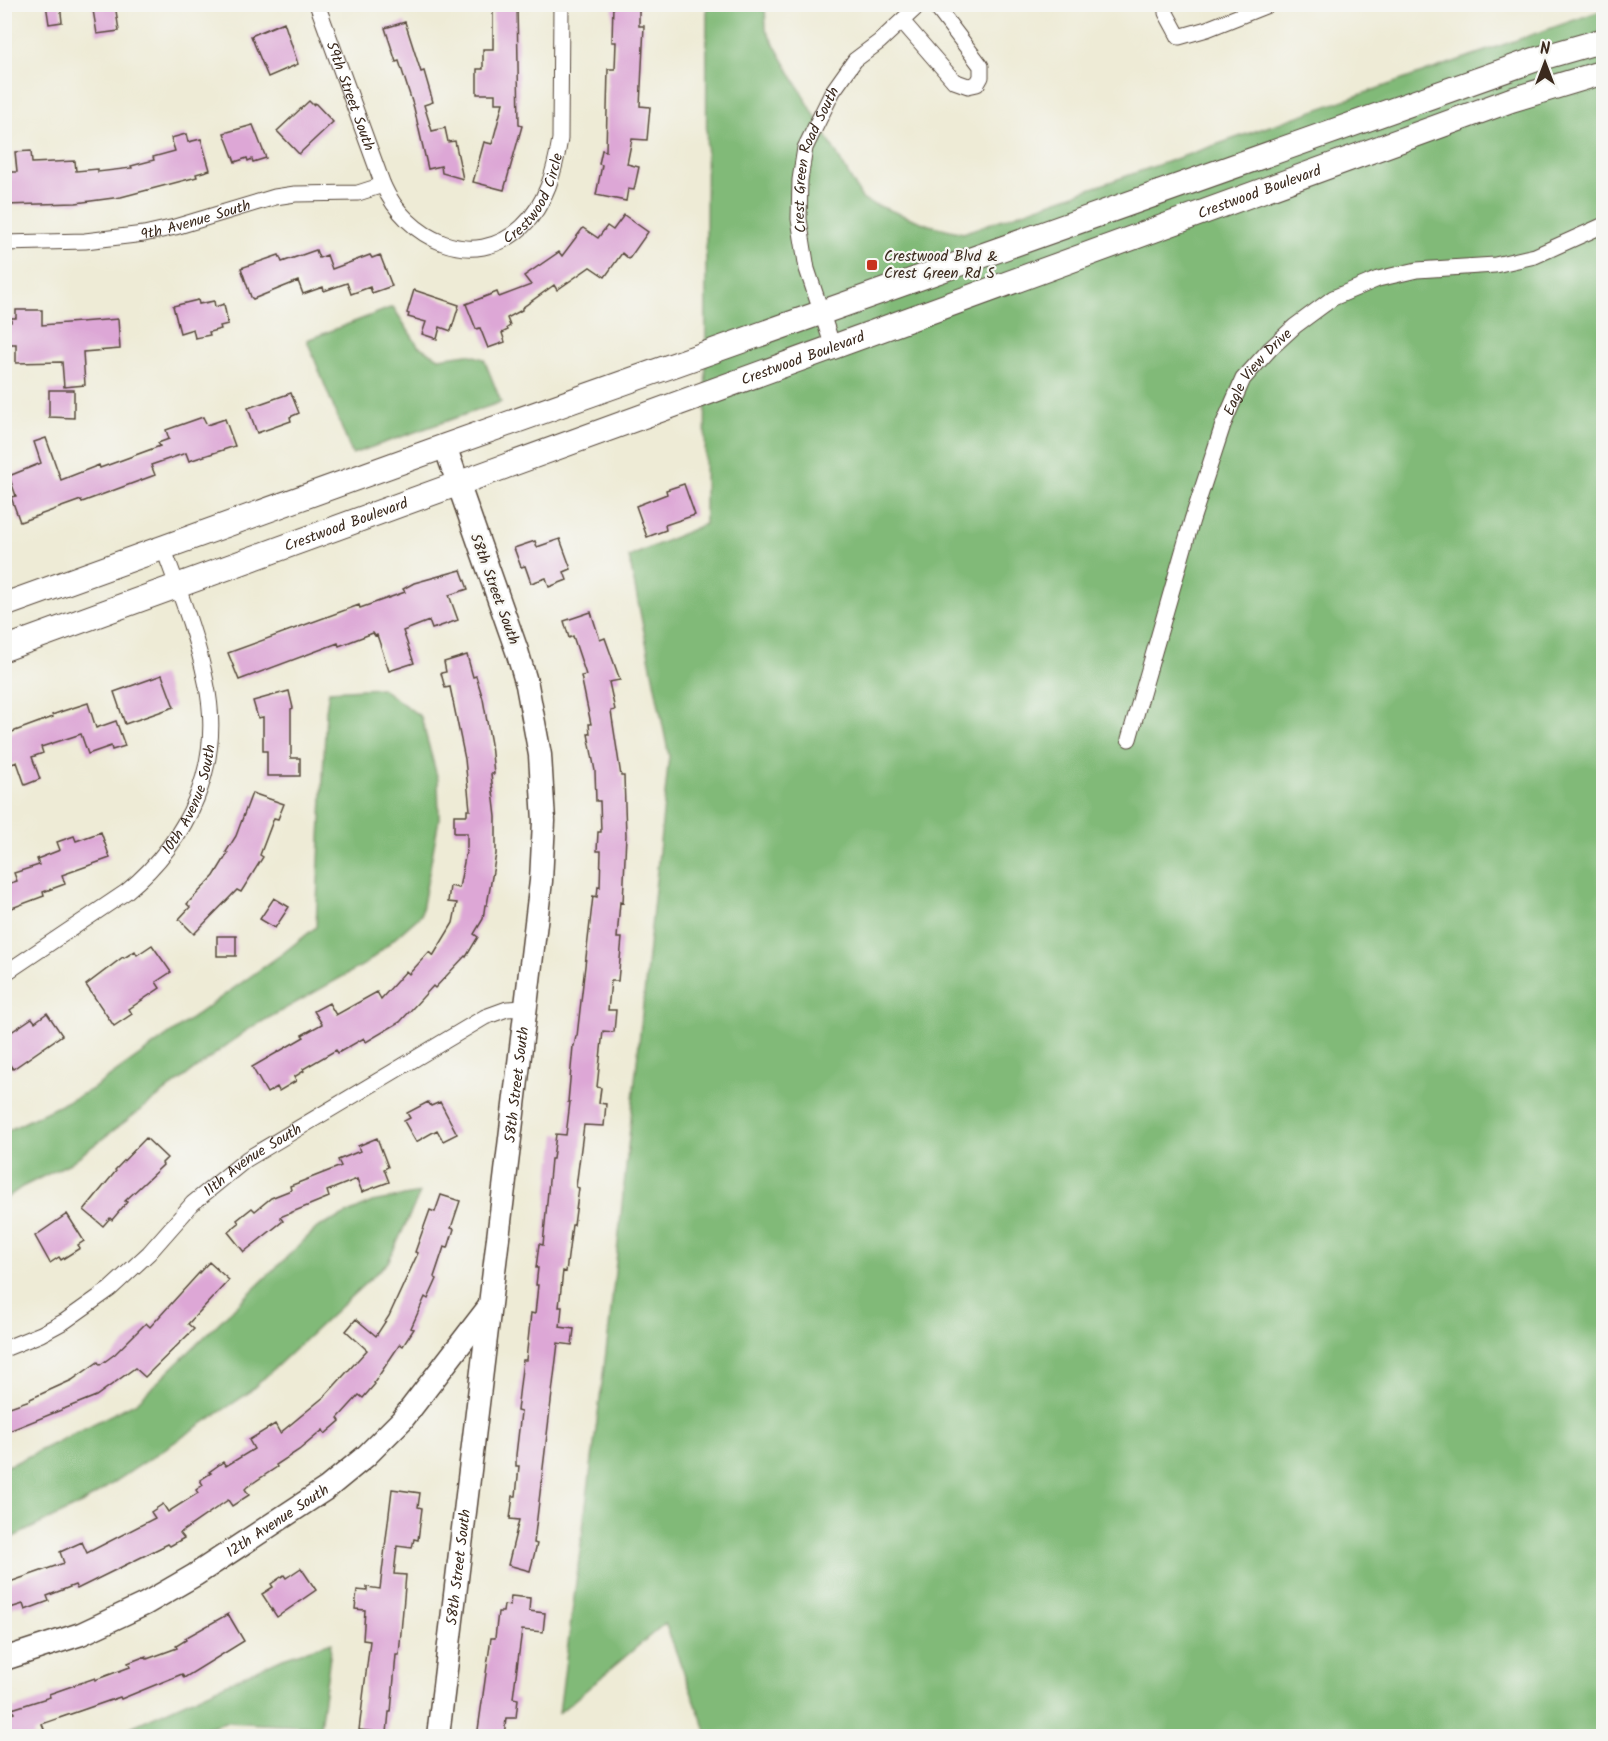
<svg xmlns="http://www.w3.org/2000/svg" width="1608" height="1741" viewBox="0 0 1608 1741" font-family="Kalam,sans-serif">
<rect width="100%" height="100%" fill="#f6f6f2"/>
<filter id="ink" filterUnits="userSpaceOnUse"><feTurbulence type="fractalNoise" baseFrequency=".0167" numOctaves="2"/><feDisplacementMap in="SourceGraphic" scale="12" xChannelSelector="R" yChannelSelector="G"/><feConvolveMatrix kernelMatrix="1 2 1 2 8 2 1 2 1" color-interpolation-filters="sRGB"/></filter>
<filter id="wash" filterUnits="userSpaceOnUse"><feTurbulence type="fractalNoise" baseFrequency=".008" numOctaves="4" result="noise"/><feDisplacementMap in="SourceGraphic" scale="24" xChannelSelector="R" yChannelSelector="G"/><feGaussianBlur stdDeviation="1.35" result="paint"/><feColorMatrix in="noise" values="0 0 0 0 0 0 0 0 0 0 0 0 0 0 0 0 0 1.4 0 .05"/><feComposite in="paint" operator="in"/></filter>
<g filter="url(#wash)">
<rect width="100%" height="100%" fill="#eeebd6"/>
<path fill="#81ba78" stroke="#5e724b" stroke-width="1.5" d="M 707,5 L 765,5 L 766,30 L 863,200 L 929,225 L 963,233 L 1603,10 L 1603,1736 L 708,1736 L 665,1623 L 559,1713 L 609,1329 L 669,756 L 629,557 L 705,524 Z
M 393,307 L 418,346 L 439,358 L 468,354 L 484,359 L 501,402 L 352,454 L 307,340 Z
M 381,688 L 421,717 L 438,780 L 439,819 L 421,915 L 367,963 L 247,1030 L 70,1163 L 22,1187 L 5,1199 L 5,1132 L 91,1090 L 282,954 L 316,927 L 326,711 L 329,691 Z
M 420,1193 L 388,1262 L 247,1394 L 83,1503 L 5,1541 L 5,1466 L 13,1464 L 137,1402 L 317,1228 L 372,1202 Z
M 332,1642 L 320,1727 L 225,1722 L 179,1736 L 111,1736 L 283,1658 Z"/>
<g id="blocks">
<path fill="#dda7d6" d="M 46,4 L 60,4 L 62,22 L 49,24 Z
M 92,4 L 115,4 L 119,31 L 97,34 Z
M 493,4 L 517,4 L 519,125 L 522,126 L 504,190 L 473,182 L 484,142 L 492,144 L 503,103 L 495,103 L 495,94 L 477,94 L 477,69 L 483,69 L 483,49 L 493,49 Z
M 613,4 L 639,4 L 639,26 L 644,26 L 640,106 L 650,107 L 647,140 L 632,139 L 627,164 L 639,167 L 634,190 L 628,189 L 626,201 L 596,195 L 602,165 L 599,164 L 602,150 L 606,151 L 608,69 L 615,69 L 616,42 L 612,42 Z
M 284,22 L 298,64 L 268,77 L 251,36 Z
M 405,22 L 421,72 L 424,71 L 433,102 L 424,105 L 432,131 L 445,128 L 448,142 L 455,141 L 463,179 L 442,173 L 441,166 L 428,169 L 414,108 L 399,61 L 396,62 L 385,28 Z
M 309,101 L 313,105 L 315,103 L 333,122 L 299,154 L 277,131 Z
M 253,125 L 266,158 L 253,162 L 252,159 L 248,161 L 247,158 L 235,162 L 224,133 Z
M 186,134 L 188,142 L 201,139 L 210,170 L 196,174 L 197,177 L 121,197 L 76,203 L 4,205 L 4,172 L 17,172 L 15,152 L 31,151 L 32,163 L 75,161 L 76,171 L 98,169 L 98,172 L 132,168 L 131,166 L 154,160 L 153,157 L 175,151 L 171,138 Z
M 624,215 L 648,232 L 629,259 L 622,253 L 605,277 L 590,267 L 557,290 L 554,285 L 522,308 L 522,310 L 507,318 L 510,326 L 507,328 L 508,330 L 502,333 L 505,342 L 488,348 L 480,328 L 476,329 L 466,304 L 497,292 L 499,297 L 531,285 L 524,276 L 559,252 L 562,256 L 583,228 L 598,238 L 607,226 L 613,230 Z
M 316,250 L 319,258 L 327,255 L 332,269 L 370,255 L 372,258 L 380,255 L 392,286 L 372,293 L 370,287 L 351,294 L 347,283 L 324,291 L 323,287 L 303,294 L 298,281 L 253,299 L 251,297 L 241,268 L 279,255 L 282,262 Z
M 414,290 L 459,305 L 451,331 L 440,327 L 437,339 L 422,334 L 426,322 L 408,317 L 409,314 L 407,313 Z
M 198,300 L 199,304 L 214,301 L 215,307 L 224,304 L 228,324 L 220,326 L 221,329 L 209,332 L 210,335 L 195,338 L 193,329 L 180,333 L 173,306 Z
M 16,310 L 42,310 L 42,325 L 118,319 L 120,349 L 83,352 L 85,385 L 64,387 L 62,362 L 16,363 L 16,344 L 4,344 L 4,322 L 11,322 L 11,318 L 16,318 Z
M 49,390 L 74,390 L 74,418 L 49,417 Z
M 291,393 L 299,413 L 290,417 L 291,421 L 257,433 L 248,408 Z
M 203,417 L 207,425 L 225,419 L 235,446 L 189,461 L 186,453 L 151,465 L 155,475 L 82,502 L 81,500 L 20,522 L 11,497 L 16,496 L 9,476 L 41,463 L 34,442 L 46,438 L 61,480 L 99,465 L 100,468 L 160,446 L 158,443 L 169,439 L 166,430 Z
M 684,484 L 695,515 L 665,525 L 666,530 L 647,537 L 636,506 L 667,494 L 666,490 Z
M 560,539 L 571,569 L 564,572 L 567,580 L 549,587 L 546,578 L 531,583 L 525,566 L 521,567 L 514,548 L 535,541 L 537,547 Z
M 461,570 L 468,589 L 449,595 L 458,620 L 432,629 L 429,621 L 403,631 L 414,663 L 389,671 L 377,635 L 375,636 L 373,633 L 339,646 L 338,643 L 239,680 L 228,653 L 359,605 L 360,608 L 405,592 L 403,589 L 414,583 Z
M 591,612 L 600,640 L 605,638 L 620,680 L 609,682 L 615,710 L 611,711 L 621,776 L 624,776 L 626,835 L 623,903 L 620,902 L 617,938 L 622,938 L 618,981 L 611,981 L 608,1010 L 616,1010 L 614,1032 L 603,1031 L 597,1087 L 601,1088 L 599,1103 L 606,1104 L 604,1126 L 584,1125 L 576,1187 L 579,1188 L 574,1225 L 572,1225 L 566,1272 L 563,1271 L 559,1307 L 562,1307 L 560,1327 L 574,1329 L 572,1345 L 558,1343 L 534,1543 L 537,1544 L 530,1571 L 508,1565 L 519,1520 L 510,1519 L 513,1496 L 516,1496 L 519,1466 L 516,1466 L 516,1455 L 521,1412 L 517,1411 L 523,1360 L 526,1360 L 531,1313 L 535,1314 L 538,1285 L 536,1285 L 538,1268 L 536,1268 L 539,1244 L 543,1245 L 551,1159 L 553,1159 L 556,1134 L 566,1135 L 570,1102 L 568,1102 L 573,1046 L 574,1046 L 576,1036 L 577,1036 L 593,896 L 597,897 L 598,886 L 600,887 L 601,851 L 597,851 L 598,832 L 601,832 L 600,801 L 596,801 L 595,771 L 588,734 L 590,734 L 589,724 L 591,724 L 581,676 L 586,675 L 573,636 L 569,638 L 564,621 Z
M 467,655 L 473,677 L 476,676 L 483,699 L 491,744 L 494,774 L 491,774 L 496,817 L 496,854 L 487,905 L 485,905 L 483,919 L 474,934 L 478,937 L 466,957 L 465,956 L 435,988 L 433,986 L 400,1022 L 366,1042 L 364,1038 L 338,1053 L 336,1050 L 303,1069 L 304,1071 L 294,1077 L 296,1081 L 279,1091 L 277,1087 L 267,1093 L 252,1067 L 304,1037 L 302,1035 L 322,1024 L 314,1011 L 329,1003 L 336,1015 L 377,992 L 381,999 L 406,971 L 409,974 L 429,952 L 433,956 L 453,923 L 457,903 L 448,902 L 450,886 L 459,888 L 467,847 L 467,833 L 454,833 L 454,815 L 467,815 L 467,810 L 470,810 L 465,759 L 450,687 L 445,688 L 441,673 L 446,672 L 444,662 Z
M 162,675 L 174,707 L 125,724 L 114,692 Z
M 289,691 L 293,708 L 291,709 L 291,758 L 300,758 L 300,776 L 267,776 L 267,751 L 263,751 L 263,717 L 258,718 L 253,701 Z
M 88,703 L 96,728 L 116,721 L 125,746 L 112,750 L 111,746 L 88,754 L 81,734 L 41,747 L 43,753 L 32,757 L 40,779 L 25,785 L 17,762 L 4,767 L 4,735 L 53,717 L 52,715 L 63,711 Z
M 252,793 L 284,804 L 278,819 L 274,818 L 260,855 L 263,857 L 241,892 L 237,890 L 194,934 L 179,919 L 190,907 L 187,904 L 214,876 L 228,853 L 226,852 L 236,836 Z
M 101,832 L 110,858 L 62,875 L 65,884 L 43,892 L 44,896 L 4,911 L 4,885 L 17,881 L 14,873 L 39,865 L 37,859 L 60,850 L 57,842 L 74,836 L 76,841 Z
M 274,898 L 289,907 L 275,928 L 260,919 Z
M 217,936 L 236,936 L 236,956 L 217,956 Z
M 152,945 L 171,972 L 156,982 L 160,988 L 129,1009 L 132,1014 L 114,1026 L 86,985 L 123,957 L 124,958 L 135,951 L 137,955 Z
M 47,1013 L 62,1035 L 13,1069 L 4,1057 L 4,1037 L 32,1018 L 35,1022 Z
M 428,1102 L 431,1106 L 440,1102 L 457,1134 L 443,1141 L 437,1130 L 416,1142 L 404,1121 L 410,1118 L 407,1113 Z
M 146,1138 L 167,1158 L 162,1163 L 163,1165 L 125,1201 L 127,1202 L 112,1220 L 110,1218 L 103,1226 L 84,1210 L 116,1171 L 115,1170 Z
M 377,1138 L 388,1167 L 384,1169 L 389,1182 L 362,1192 L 357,1179 L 327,1191 L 329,1197 L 280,1217 L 283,1221 L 244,1252 L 228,1232 L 239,1223 L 237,1220 L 252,1208 L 255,1211 L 271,1198 L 291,1190 L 290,1186 L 341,1166 L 338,1160 L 360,1151 L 358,1146 Z
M 441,1195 L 460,1201 L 451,1228 L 454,1229 L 448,1248 L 444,1247 L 434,1277 L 437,1279 L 428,1299 L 425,1297 L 411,1328 L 414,1329 L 403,1346 L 400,1344 L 374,1383 L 375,1384 L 363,1398 L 359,1395 L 338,1418 L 340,1421 L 325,1434 L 323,1430 L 299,1450 L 276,1465 L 277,1467 L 247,1487 L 245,1489 L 249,1495 L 232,1506 L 228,1500 L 180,1533 L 184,1538 L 170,1546 L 168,1544 L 77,1589 L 75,1585 L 47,1596 L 49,1601 L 25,1610 L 23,1604 L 4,1610 L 4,1584 L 64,1563 L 60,1552 L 82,1542 L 87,1553 L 155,1518 L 151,1512 L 163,1504 L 168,1512 L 198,1493 L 196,1490 L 203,1485 L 200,1480 L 211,1473 L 209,1472 L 223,1462 L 226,1466 L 254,1449 L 249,1440 L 275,1424 L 280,1433 L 325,1396 L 367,1350 L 346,1331 L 356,1319 L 376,1336 L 389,1316 L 418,1253 L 415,1252 L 430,1210 L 435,1212 Z
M 67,1214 L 84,1241 L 78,1245 L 80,1248 L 61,1260 L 59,1257 L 50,1263 L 35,1236 Z
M 209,1262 L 229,1280 L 188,1324 L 194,1329 L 145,1377 L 135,1368 L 96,1396 L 4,1433 L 4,1409 L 30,1400 L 30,1399 L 72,1380 L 98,1362 L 100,1365 L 115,1354 L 146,1323 L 150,1327 Z
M 392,1489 L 420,1493 L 418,1507 L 422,1508 L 418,1540 L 414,1539 L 412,1548 L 397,1546 L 394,1574 L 406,1575 L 399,1655 L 396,1655 L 391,1712 L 389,1712 L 387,1733 L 359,1730 L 370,1641 L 363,1640 L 365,1610 L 355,1609 L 357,1590 L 367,1591 L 367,1587 L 380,1589 Z
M 301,1568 L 316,1590 L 277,1617 L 262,1594 L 273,1587 L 271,1584 L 284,1575 L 286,1578 Z
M 511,1596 L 530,1598 L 529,1611 L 545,1613 L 543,1632 L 522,1630 L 513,1698 L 518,1699 L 516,1718 L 506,1718 L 504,1737 L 477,1737 L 491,1638 L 495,1638 L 498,1612 L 503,1612 L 504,1605 L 510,1606 Z
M 228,1614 L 244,1641 L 184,1678 L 182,1674 L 121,1699 L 120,1697 L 42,1724 L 44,1729 L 33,1733 L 34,1737 L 4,1737 L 4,1716 L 14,1713 L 12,1709 L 50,1697 L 49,1694 L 95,1678 L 95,1680 L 130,1667 L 128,1663 L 146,1656 L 147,1659 L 177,1648 L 176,1646 L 186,1640 L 185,1638 Z"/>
</g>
</g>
<g filter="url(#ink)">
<use href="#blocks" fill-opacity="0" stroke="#56473a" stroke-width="1.5"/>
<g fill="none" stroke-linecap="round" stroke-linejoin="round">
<defs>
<g id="street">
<path id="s1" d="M 317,4 L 383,185 C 407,239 473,272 522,227 C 546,205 555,170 560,139 L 561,4"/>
<path d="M 1166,4 L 1166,13 L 1179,37 L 1207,29 L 1270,4"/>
<path d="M 902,21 L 954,81 L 968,86 L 977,84 L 981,77 L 981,66 L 934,4"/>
<path id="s2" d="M 4,243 L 85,241 L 144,234 L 175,227 L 275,197 L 295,194 L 358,193 L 383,185"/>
<path id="s3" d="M 833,347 L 807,269 L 799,219 L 800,180 L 805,148 L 833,91 L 855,60 L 879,42 L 920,4"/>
<path id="s4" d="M 1129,739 L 1192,520 L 1223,425 L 1243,379 L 1270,349 L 1295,326 L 1333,298 L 1378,279 L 1417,270 L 1495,265 L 1535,256 L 1604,225"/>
<path id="s5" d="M 4,974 L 126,892 C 189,840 224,764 206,682 C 197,636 179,591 163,547"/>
<path id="s6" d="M 4,1349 L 41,1334 L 65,1321 L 110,1289 L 149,1253 L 193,1203 L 247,1159 L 485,1017 L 507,1009 L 526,1008"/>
</g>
<g id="secondary">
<path id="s7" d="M 4,1659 L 81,1634 L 145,1604 L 195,1575 L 327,1488 L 366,1456 L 402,1420 L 489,1307"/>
<path id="s8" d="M 438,1736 L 541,881 L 544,821 L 540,755 L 527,685 L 517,651 L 445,446"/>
</g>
<g id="primary">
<path d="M 4,605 L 445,446 L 1534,60 L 1604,40"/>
<path id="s9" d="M 4,649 L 1511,100 L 1604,72"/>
</g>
</defs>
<use href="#street" stroke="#56473a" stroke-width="17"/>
<use href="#secondary" stroke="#56473a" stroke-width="25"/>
<use href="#primary" stroke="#56473a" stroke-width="26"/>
<use href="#street" stroke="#fff" stroke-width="15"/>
<use href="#secondary" stroke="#fff" stroke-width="22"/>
<use href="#primary" stroke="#fff" stroke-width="24"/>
</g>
</g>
<rect fill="#c8321e" stroke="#f6f6f2" stroke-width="2" x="866" y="259" width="12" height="12" rx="3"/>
<g text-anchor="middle" stroke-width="4.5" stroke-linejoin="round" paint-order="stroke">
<g font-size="15" fill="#3b2a1e" stroke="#f6f6f2">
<text dy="5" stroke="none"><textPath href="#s1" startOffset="98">59th Street South</textPath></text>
<text dy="5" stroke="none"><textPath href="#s3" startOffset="195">Crest Green Road South</textPath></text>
<text dy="5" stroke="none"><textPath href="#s9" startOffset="1336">Crestwood Boulevard</textPath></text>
<text dy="5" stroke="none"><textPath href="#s1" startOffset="394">Crestwood Circle</textPath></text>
<text dy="5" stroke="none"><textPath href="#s2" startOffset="194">9th Avenue South</textPath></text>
<text dy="5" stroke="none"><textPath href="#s9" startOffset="850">Crestwood Boulevard</textPath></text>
<text dy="5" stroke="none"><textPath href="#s4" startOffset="392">Eagle View Drive</textPath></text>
<text dy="5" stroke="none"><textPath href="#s9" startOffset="364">Crestwood Boulevard</textPath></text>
<text transform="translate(495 589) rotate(70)" y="5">58th Street South</text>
<text dy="5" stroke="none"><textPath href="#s5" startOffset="262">10th Avenue South</textPath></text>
<text dy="5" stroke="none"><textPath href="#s8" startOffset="656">58th Street South</textPath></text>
<text dy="5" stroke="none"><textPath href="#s6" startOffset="316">11th Avenue South</textPath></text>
<text dy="5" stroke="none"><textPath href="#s7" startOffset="308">12th Avenue South</textPath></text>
<text dy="5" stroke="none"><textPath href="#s8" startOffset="170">58th Street South</textPath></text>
</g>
<g font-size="15" fill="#3b2a1e" stroke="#f6f6f2" text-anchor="start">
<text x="884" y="261">Crestwood Blvd &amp;<tspan x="884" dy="17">Crest Green Rd S</tspan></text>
</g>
</g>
<rect width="1608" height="1741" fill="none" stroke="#f6f6f2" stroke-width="24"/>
<g transform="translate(1545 63)" stroke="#f6f6f2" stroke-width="4.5" paint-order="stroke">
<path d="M0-4.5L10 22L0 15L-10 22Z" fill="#3b2a1e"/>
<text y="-9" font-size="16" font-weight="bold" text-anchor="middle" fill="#3b2a1e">N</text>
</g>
</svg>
